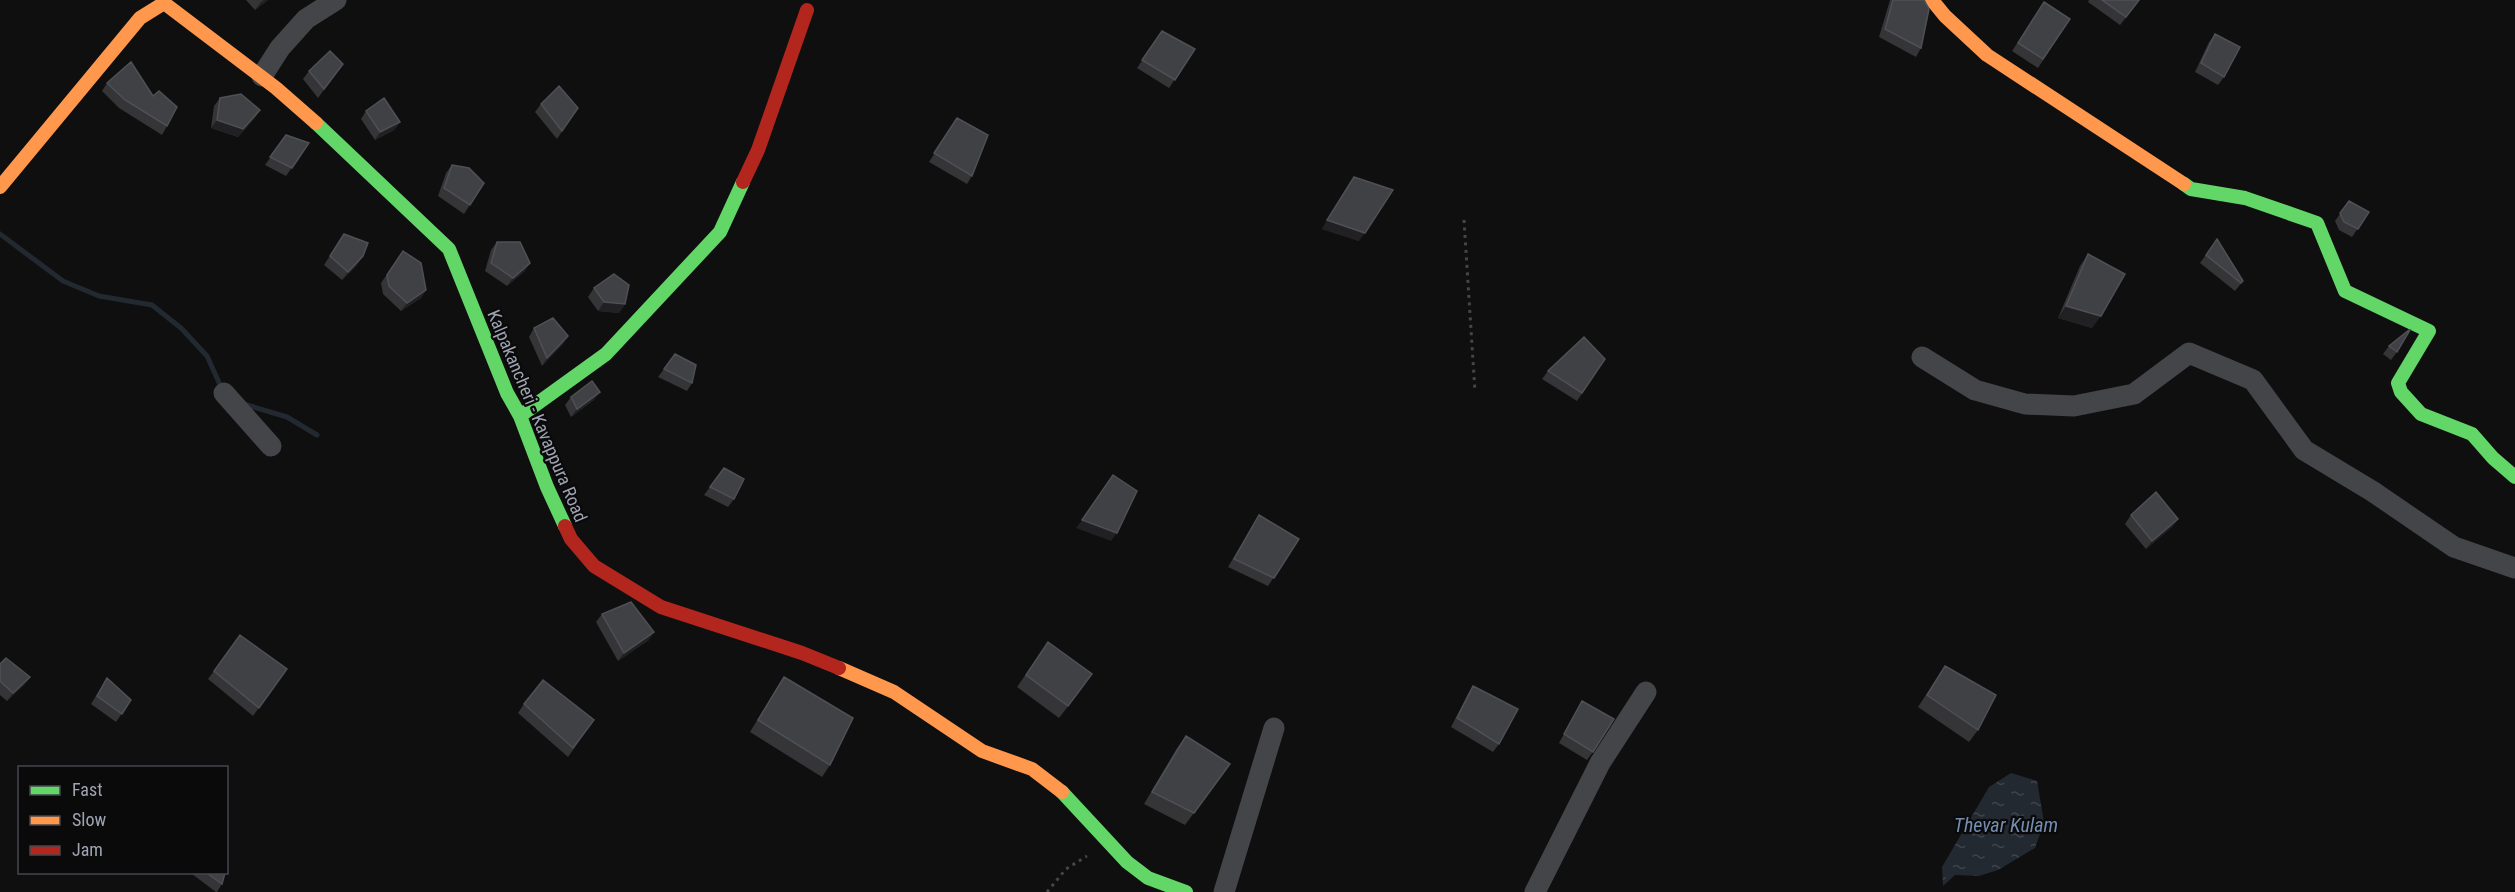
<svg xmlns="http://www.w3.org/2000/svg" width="2515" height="892" viewBox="0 0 2515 892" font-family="'Roboto Condensed',sans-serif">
<defs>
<pattern id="water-ripples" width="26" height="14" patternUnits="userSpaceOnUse" patternTransform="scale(1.5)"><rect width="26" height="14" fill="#232931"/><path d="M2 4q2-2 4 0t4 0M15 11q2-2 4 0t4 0" fill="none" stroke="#40454c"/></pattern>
</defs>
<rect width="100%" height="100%" fill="#0f0f10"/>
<path fill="url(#water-ripples)" d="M 2011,773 L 2037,781 L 2044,822 L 2035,848 L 1998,870 L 1979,876 L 1955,875 L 1943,886 L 1942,867 L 1989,787 Z"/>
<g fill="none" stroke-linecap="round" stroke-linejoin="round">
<path stroke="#232931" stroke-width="5" d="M 0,234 L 63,281 L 99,296 L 152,305 L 181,328 L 207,356 L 222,389
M 244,404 L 287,417 L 317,435"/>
<path stroke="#45464b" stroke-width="3" stroke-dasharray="3 4.5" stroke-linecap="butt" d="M 1464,220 L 1475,392
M 1047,892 L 1066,869 L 1087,856"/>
<path stroke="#444549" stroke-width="21" d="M 262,76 L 280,48 L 306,19 L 336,0
M 1922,357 L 1975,390 L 2025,404 L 2074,406 L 2134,394 L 2189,353 L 2253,380 L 2304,450 L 2372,491 L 2454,547 L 2515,568
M 224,393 L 271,446
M 1224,892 L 1274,728
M 1535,892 L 1600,763 L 1646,692"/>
<path stroke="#63d668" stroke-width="14" d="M 316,123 L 449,249 L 507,393 L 520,416 L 547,487 L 565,526
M 2184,184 L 2191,189 L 2245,198 L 2317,223 L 2345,291 L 2429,331 L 2398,383 L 2401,392 L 2421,414 L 2472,434 L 2493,458 L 2515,477
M 520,416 L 606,354 L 720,232 L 743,182
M 1062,792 L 1127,862 L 1148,878 L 1186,892"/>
<path stroke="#ff974d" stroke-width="14" d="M 1932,0 L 1945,16 L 1987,55 L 2184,184
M 0,187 L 140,18 L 164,3 L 276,88 L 316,123
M 839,668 L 894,692 L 982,751 L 1032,769 L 1062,792"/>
<path stroke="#b3261e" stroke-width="14" d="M 743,182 L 758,150 L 807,10
M 565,526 L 571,539 L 594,566 L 661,607 L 802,653 L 839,668"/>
</g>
<path fill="#353538" d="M 246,0 L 268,0 L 255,10 Z
M 1890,0 L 1924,0 L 1921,48 L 1916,57 L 1879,37 Z
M 2089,0 L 2140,0 L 2120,25 L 2088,2 Z
M 2044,2 L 2070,19 L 2038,68 L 2012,51 Z
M 1162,31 L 1195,49 L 1169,88 L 1137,68 Z
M 2215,34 L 2224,77 L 2218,85 L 2195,72 L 2209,42 Z
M 343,64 L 318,98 L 303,79 L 309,71 Z
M 107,83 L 167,126 L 162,135 L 119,108 L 102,91 Z
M 220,98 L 260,110 L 254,119 L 238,137 L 211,128 L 214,106 Z
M 541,104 L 578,108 L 557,139 L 535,112 Z
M 366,111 L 400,122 L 394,130 L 375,140 L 361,119 Z
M 957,118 L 972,176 L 967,184 L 929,162 Z
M 286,135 L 309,143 L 286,176 L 265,165 Z
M 452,165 L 484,183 L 464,214 L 438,196 L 446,173 Z
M 1354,177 L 1359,241 L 1322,229 Z
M 2349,201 L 2369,212 L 2352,237 L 2339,230 L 2335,221 Z
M 344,234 L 357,265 L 342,280 L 324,265 Z
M 2217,239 L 2243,281 L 2235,291 L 2200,263 Z
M 497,242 L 525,271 L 507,286 L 485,271 L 491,250 Z
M 403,251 L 426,290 L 421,298 L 401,311 L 383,294 L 381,283 Z
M 2088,254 L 2092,328 L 2058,318 L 2080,266 Z
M 594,288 L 625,304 L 619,313 L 598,311 L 588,297 Z
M 534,328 L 568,336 L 563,344 L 542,366 L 529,337 Z
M 2389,346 L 2397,352 L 2391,360 L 2383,354 Z
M 675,354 L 692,383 L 687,391 L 658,377 Z
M 1605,359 L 1577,401 L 1542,379 L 1548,371 Z
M 571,397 L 594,400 L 571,417 L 565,405 Z
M 724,468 L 734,499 L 728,507 L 704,495 Z
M 1259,515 L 1299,539 L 1268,586 L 1228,567 L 1254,523 Z
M 2131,515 L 2178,519 L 2172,527 L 2146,549 L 2125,524 Z
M 602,614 L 649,640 L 618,661 L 596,622 Z
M 240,635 L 287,669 L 253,716 L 208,679 Z
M 1048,642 L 1083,687 L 1059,718 L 1017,687 Z
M 0,664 L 30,677 L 24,685 L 7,701 L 0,695 Z
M 1945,666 L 1978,730 L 1969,742 L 1918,707 Z
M 784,677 L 830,765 L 822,777 L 750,732 L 776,689 Z
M 107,678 L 131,700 L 116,722 L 91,704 Z
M 1473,686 L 1499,744 L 1493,752 L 1451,727 L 1468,694 Z
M 1582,701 L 1593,752 L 1587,760 L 1559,743 L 1577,710 Z
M 524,704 L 594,720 L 568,757 L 518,713 Z
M 1186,736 L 1230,764 L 1185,825 L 1144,804 L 1177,748 Z
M 193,873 L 225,873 L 222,884 L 217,892 L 216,892 L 192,874 Z"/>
<path fill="#212123" d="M 264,0 L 268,0 L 255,10 L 261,2 Z
M 260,110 L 254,119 L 238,137 L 211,128 L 217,120 Z
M 400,122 L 394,130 L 375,140 L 380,132 Z
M 1327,220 L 1365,233 L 1359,241 L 1322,229 Z
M 363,256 L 357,265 L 342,280 L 348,272 Z
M 530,263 L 525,271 L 507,286 L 513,278 Z
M 426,290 L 421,298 L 401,311 L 407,303 Z
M 604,302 L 625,304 L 619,313 L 598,311 Z
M 2066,306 L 2101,316 L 2092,328 L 2058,318 Z
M 568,336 L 563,344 L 542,366 L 547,358 Z
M 600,392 L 594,400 L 571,417 L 577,409 Z
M 2178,519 L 2172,527 L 2146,549 L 2152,541 Z
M 1082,520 L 1117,533 L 1111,541 L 1076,528 Z
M 654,632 L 649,640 L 618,661 L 624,653 Z
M 30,677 L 24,685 L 7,701 L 13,693 Z"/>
<path fill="#404145" stroke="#4f5056" stroke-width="1.5" d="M 1893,0 L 1924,0 L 1929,9 L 1921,48 L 1885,29 Z
M 2102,0 L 2139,0 L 2126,17 Z
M 2044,2 L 2070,19 L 2043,59 L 2018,43 Z
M 1162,31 L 1195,49 L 1175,80 L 1142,60 Z
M 2215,34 L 2240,47 L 2224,77 L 2201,63 Z
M 330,51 L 343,64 L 324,89 L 309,71 Z
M 131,62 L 153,96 L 159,91 L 177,107 L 167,126 L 125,100 L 107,83 Z
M 559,86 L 578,108 L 562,131 L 541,104 Z
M 241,94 L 260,110 L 243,129 L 217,120 L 220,98 Z
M 384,98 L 400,122 L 380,132 L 366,111 Z
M 957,118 L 988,135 L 972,176 L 934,153 Z
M 286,135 L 309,143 L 292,168 L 270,157 Z
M 452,165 L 469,168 L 484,183 L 470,205 L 444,188 Z
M 1354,177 L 1393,190 L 1365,233 L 1327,220 Z
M 2349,201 L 2369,212 L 2358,229 L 2344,222 L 2340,213 Z
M 344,234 L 368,243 L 363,256 L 348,272 L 330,256 Z
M 2217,239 L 2243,281 L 2241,283 L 2206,255 Z
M 497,242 L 520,242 L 530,263 L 513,278 L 491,263 Z
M 403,251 L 421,263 L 426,290 L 407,303 L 389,286 L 387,275 Z
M 2088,254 L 2125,274 L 2101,316 L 2066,306 Z
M 614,274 L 629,285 L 625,304 L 604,302 L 594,288 Z
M 553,318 L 568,336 L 547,358 L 534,328 Z
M 2409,330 L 2410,330 L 2397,352 L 2389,346 Z
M 1584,337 L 1605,359 L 1582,393 L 1548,371 Z
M 675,354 L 696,365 L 692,383 L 664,369 Z
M 592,381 L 600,392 L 577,409 L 571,397 Z
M 724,468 L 744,479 L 734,499 L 710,487 Z
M 1113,475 L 1137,491 L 1117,533 L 1082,520 Z
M 2156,492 L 2178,519 L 2152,541 L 2131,515 Z
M 1259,515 L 1299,539 L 1274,578 L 1234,559 Z
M 631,602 L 654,632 L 624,653 L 602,614 Z
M 240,635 L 287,669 L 259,708 L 214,671 Z
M 1048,642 L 1092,674 L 1068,706 L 1026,675 Z
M 6,658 L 30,677 L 13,693 L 0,681 L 0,664 Z
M 1945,666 L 1996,695 L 1978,730 L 1927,695 Z
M 784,677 L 853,718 L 830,765 L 758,720 Z
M 107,678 L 131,700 L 122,714 L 97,696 Z
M 543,680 L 594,720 L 573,748 L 524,704 Z
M 1473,686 L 1518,709 L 1499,744 L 1457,718 Z
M 1582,701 L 1614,719 L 1593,752 L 1564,734 Z
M 1186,736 L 1230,764 L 1194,813 L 1152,792 Z
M 207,873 L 225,873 L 222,884 Z"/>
<g text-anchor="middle" stroke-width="4.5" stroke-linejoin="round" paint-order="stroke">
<g font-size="18" fill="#9fa3b2" stroke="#0a0a0b">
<text transform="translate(537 416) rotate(67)" y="6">Kalpakancheri - Kavappura Road</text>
</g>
<g font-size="20" font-style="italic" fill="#748db0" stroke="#0a0a0b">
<text x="2006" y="832">Thevar Kulam</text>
</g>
</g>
<rect x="18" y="766" width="210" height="108" fill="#0a0a0b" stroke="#46474e" stroke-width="1.5"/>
<rect x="30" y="786" width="30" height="9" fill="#63d668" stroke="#46474e" stroke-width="1.5"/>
<text x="72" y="796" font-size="18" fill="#9fa3b2">Fast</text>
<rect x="30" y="816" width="30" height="9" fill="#ff974d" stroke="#46474e" stroke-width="1.5"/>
<text x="72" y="826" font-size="18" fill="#9fa3b2">Slow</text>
<rect x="30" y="846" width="30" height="9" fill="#b3261e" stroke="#46474e" stroke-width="1.5"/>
<text x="72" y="856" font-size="18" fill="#9fa3b2">Jam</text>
</svg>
